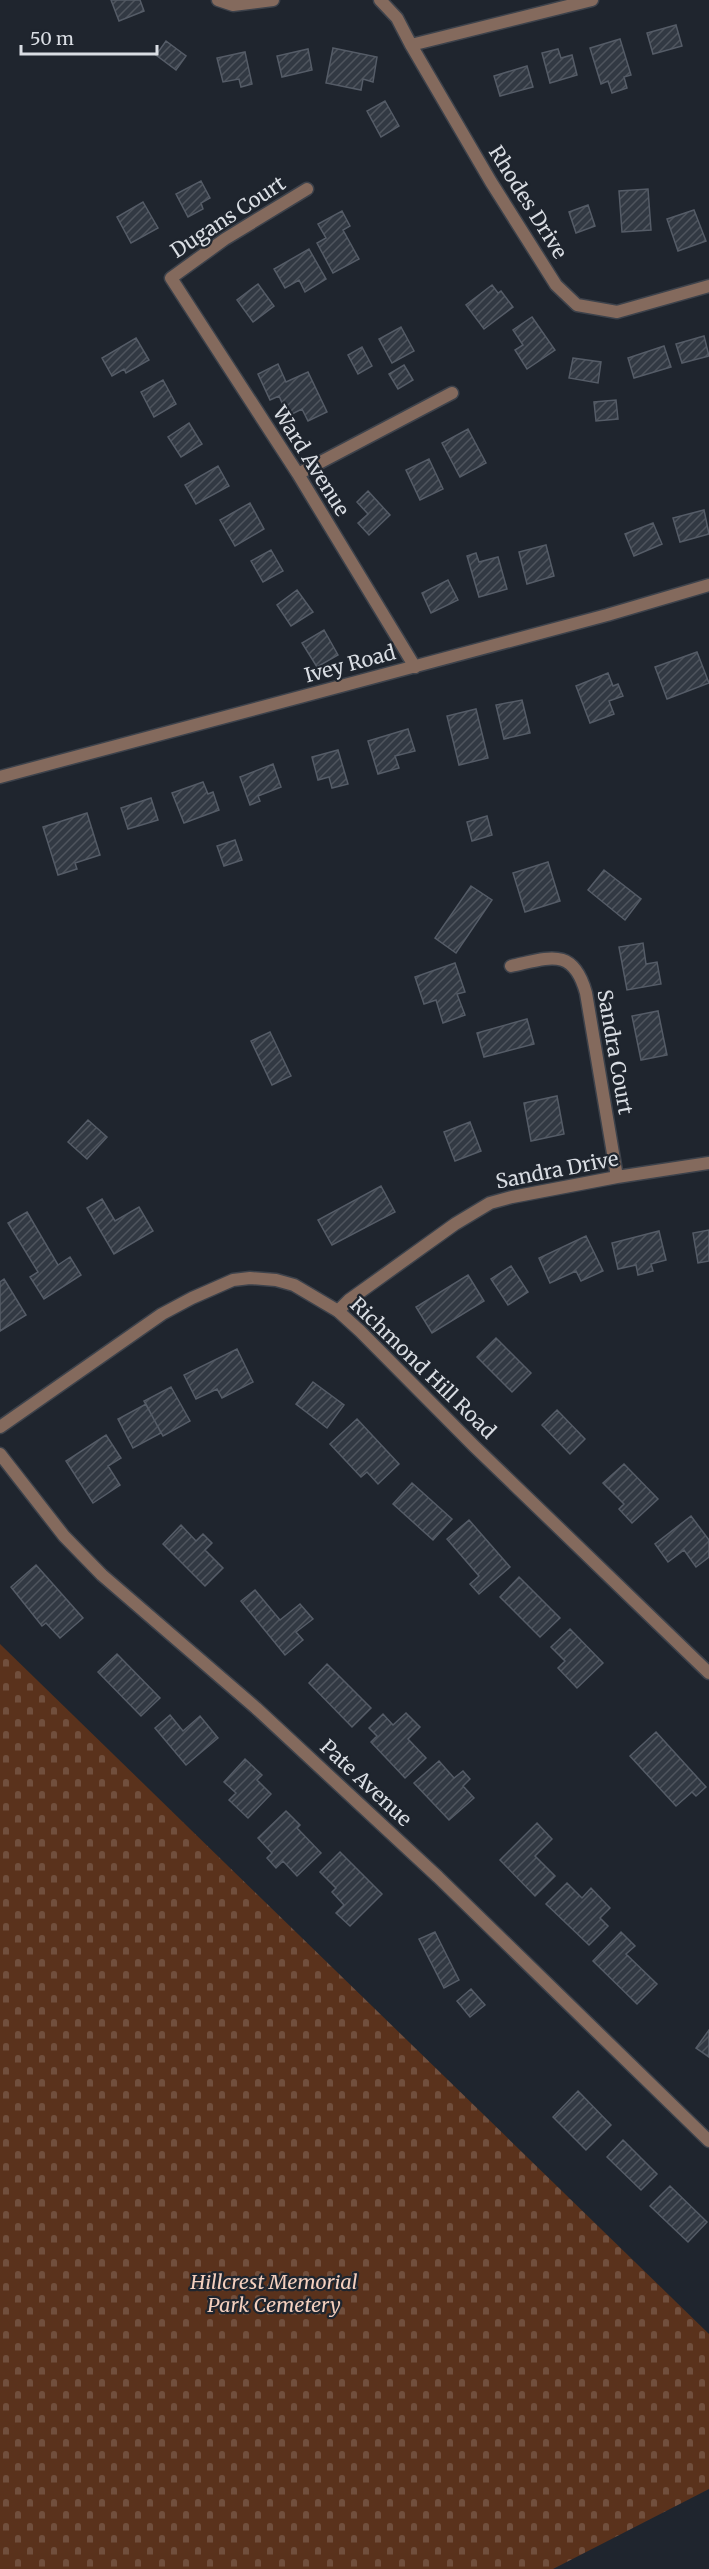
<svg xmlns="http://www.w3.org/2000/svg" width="709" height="2569" viewBox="0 0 709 2569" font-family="Merriweather,serif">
<defs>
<pattern id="cemetery-stones" width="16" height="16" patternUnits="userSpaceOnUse" patternTransform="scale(1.5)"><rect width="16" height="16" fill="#5a321c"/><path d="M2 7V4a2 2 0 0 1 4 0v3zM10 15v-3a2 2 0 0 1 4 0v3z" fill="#714f3d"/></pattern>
<pattern id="building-hatch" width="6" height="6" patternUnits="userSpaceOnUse" patternTransform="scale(1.5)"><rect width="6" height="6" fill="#323943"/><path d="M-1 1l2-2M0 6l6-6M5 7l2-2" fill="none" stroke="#4f555e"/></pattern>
</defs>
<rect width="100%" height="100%" fill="#1f252e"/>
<path fill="url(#cemetery-stones)" d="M 0,1644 L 709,2334 L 709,2489 L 553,2569 L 0,2569 Z"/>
<path fill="url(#building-hatch)" stroke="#555c67" stroke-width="1.5" d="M 111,0 L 140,0 L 144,11 L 119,21 Z
M 676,25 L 682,46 L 653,54 L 647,33 Z
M 620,39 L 631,75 L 624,77 L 627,88 L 612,93 L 608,81 L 601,84 L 590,48 Z
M 166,41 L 186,56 L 176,70 L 156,55 Z
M 333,48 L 377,57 L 373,82 L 363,79 L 361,90 L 326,83 Z
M 308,49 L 312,70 L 282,77 L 277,56 Z
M 558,49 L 561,58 L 572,55 L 577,75 L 550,83 L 542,53 Z
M 245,52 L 252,84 L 241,87 L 239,79 L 223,82 L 217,58 Z
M 527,66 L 533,87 L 500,96 L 494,76 Z
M 385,101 L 399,126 L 381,137 L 367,111 Z
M 201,181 L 210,198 L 201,203 L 203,209 L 188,217 L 176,194 Z
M 648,189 L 651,230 L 622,232 L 619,191 Z
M 143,202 L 158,228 L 131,243 L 117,217 Z
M 588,205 L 595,226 L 576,233 L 569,212 Z
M 694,210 L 706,241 L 678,251 L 667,219 Z
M 342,211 L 350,226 L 343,230 L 359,259 L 333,273 L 317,243 L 326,238 L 318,224 Z
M 309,249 L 326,279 L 305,292 L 299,280 L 285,288 L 274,269 Z
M 258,284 L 274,306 L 253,322 L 237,300 Z
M 492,285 L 498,293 L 501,291 L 513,307 L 484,329 L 466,305 Z
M 532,317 L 555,350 L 527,369 L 515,350 L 523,345 L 513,330 Z
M 401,327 L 414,351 L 392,363 L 379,339 Z
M 704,336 L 709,356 L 682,363 L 676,344 Z
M 136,338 L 149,360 L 126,373 L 124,369 L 112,376 L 102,358 Z
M 664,346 L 671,367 L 634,378 L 628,358 Z
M 362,347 L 372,366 L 358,374 L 348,355 Z
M 573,358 L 601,362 L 598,383 L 569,378 Z
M 278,364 L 286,382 L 308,372 L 327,412 L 308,421 L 302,409 L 288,416 L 279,396 L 270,400 L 258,374 Z
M 404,365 L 413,380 L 398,389 L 389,374 Z
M 163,380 L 176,404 L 154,417 L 141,392 Z
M 616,400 L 618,419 L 596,421 L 594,402 Z
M 189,423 L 202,444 L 181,457 L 168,437 Z
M 468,429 L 486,463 L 460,477 L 442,443 Z
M 429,459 L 443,489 L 420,500 L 406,470 Z
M 218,466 L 229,486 L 196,504 L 185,485 Z
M 368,491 L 390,515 L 369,535 L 358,523 L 368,514 L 357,502 Z
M 250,503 L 264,529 L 235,546 L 220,520 Z
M 704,510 L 709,534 L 680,542 L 673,518 Z
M 653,523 L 662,544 L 634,556 L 625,534 Z
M 546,545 L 554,576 L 527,584 L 519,552 Z
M 271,550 L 283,571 L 263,582 L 251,561 Z
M 476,553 L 479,562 L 498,557 L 507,589 L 479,597 L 467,556 Z
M 448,580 L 458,600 L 431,613 L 422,593 Z
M 297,590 L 313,612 L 291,626 L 277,605 Z
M 324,630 L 338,655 L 317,667 L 302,643 Z
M 697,652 L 709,683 L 667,699 L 655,667 Z
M 608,673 L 613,686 L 618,684 L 623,696 L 609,701 L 614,714 L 590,723 L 576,686 Z
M 522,700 L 530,733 L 504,739 L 496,705 Z
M 476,709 L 488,758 L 459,765 L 447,716 Z
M 408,729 L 415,751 L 395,756 L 399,768 L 378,774 L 368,741 Z
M 338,750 L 348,784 L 332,788 L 329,777 L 318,780 L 312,757 Z
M 273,764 L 281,787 L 258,796 L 260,801 L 250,805 L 240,777 Z
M 203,782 L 208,794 L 213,792 L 219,810 L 184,823 L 172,793 Z
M 151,798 L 158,820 L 128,829 L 121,808 Z
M 87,813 L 100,855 L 75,863 L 77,869 L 58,875 L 43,827 Z
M 487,816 L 492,835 L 472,841 L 467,822 Z
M 235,840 L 242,860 L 224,866 L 217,846 Z
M 548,862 L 560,901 L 525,912 L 513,873 Z
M 604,870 L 641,899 L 625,920 L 588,890 Z
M 471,886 L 492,900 L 456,953 L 435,938 Z
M 643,943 L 646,964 L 657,962 L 661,984 L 627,990 L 619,947 Z
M 455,963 L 465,992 L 457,994 L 465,1015 L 443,1023 L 436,1000 L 424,1004 L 415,977 Z
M 658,1011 L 667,1055 L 641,1060 L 632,1016 Z
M 527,1019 L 534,1044 L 484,1057 L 477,1033 Z
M 270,1032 L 291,1076 L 272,1085 L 251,1041 Z
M 557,1096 L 564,1134 L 531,1141 L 524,1103 Z
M 88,1120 L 107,1137 L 87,1159 L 68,1142 Z
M 470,1122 L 481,1151 L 455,1161 L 444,1132 Z
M 381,1186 L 395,1212 L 332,1245 L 318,1220 Z
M 102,1199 L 115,1221 L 139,1207 L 153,1231 L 114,1254 L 87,1208 Z
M 27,1212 L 58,1265 L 70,1257 L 81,1275 L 44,1299 L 30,1277 L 38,1272 L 8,1223 Z
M 709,1230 L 709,1261 L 698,1263 L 693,1233 Z
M 659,1231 L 666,1260 L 651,1264 L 653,1271 L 638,1275 L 636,1265 L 618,1269 L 612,1243 Z
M 586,1236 L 603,1271 L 581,1281 L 576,1271 L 550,1283 L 539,1258 Z
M 511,1266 L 528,1292 L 508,1305 L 491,1279 Z
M 468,1275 L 484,1301 L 432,1333 L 416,1307 Z
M 4,1279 L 26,1315 L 0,1331 L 0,1282 Z
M 496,1338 L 531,1373 L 512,1392 L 477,1357 Z
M 237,1349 L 253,1382 L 222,1398 L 217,1389 L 196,1399 L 184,1375 Z
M 313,1382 L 344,1405 L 327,1428 L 296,1404 Z
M 171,1387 L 190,1421 L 163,1436 L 144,1401 Z
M 146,1404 L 161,1433 L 133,1448 L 118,1419 Z
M 557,1410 L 585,1439 L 570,1454 L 542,1425 Z
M 357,1419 L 399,1464 L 378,1484 L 367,1472 L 361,1477 L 330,1444 Z
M 106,1435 L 121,1458 L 108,1466 L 120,1485 L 93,1503 L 66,1461 Z
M 624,1464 L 658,1499 L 632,1523 L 619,1509 L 624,1504 L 603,1483 Z
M 412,1483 L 452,1519 L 433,1540 L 393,1504 Z
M 691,1516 L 709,1540 L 709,1557 L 696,1567 L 684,1550 L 668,1562 L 655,1544 Z
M 469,1520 L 510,1567 L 479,1594 L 470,1584 L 479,1576 L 447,1539 Z
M 181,1525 L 196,1541 L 203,1534 L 212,1543 L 205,1550 L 223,1568 L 205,1586 L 163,1544 Z
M 36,1565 L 83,1618 L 60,1638 L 46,1623 L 42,1626 L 11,1587 Z
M 519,1577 L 560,1618 L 540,1637 L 500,1597 Z
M 255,1590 L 280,1620 L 300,1604 L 313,1619 L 296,1632 L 303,1640 L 285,1655 L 241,1601 Z
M 570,1629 L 603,1663 L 577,1688 L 558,1668 L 565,1661 L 551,1647 Z
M 117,1654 L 160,1698 L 141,1716 L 98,1672 Z
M 327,1664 L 371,1708 L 352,1727 L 309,1683 Z
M 406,1713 L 420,1727 L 408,1739 L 426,1758 L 405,1778 L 371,1742 L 377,1736 L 369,1728 L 383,1714 L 393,1725 Z
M 170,1715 L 183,1731 L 200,1716 L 218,1738 L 186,1765 L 155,1728 Z
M 656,1732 L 706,1787 L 696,1796 L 692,1792 L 676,1806 L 630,1756 Z
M 245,1759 L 262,1775 L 257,1780 L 271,1794 L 248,1818 L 229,1800 L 236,1793 L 224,1782 Z
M 439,1761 L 454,1778 L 463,1771 L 470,1779 L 463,1786 L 474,1798 L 449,1820 L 414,1783 Z
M 286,1811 L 300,1825 L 297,1828 L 321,1853 L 297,1876 L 283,1861 L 276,1868 L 267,1858 L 272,1853 L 258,1838 Z
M 537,1823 L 552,1839 L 535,1856 L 555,1876 L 535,1896 L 500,1860 Z
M 340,1852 L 382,1894 L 350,1926 L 336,1913 L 344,1905 L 332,1892 L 336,1888 L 320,1872 Z
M 567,1883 L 582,1898 L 591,1888 L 610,1908 L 600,1918 L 608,1926 L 589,1945 L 546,1904 Z
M 435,1932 L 459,1980 L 444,1988 L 419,1939 Z
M 621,1932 L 635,1946 L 626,1954 L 657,1984 L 637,2004 L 593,1961 Z
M 471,1989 L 485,2005 L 470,2017 L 457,2001 Z
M 709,2030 L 709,2057 L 696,2048 Z
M 578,2091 L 611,2125 L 586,2150 L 553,2117 Z
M 623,2140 L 657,2174 L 641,2190 L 607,2157 Z
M 670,2186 L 707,2222 L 688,2242 L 650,2206 Z"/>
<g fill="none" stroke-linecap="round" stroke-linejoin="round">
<defs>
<path id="minor" d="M 218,0 L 233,5 L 273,0
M 380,0 L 397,18 L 411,45 L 491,182 L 556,285 L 577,305 L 617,312 L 709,286
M 411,45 L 592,0
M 307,189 L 225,239 L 171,278 L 298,474 L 415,667
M 298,474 L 452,393
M 0,777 L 607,615 L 709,585
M 511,966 C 549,958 573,946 586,993 L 617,1177
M 338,1311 L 349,1300 L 455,1224 L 490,1203 L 512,1197 L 617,1177 L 709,1163
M 0,1454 L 64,1536 L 102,1575 L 256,1708 L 438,1877 L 709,2141"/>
<path id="tertiary" d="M 0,1427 L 162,1314 L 192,1298 L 233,1280 L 250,1278 L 276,1280 L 294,1285 L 338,1311 L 360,1331 L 474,1446 L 709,1673"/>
</defs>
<use href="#minor" stroke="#3d424b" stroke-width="15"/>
<use href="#tertiary" stroke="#3d424b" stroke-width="15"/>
<use href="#minor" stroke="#846a5d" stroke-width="12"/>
<use href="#tertiary" stroke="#846a5d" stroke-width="12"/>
</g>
<g text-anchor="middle" stroke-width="4.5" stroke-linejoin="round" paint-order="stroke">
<g font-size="20" fill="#d9dde3" stroke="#1f252e">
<text transform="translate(528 202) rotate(58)" y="7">Rhodes Drive</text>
<text transform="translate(228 217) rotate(-33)" y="7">Dugans Court</text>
<text transform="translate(311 461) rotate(58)" y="7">Ward Avenue</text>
<text transform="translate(350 664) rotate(-15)" y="7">Ivey Road</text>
<text transform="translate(615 1052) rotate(80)" y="7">Sandra Court</text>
<text transform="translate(557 1170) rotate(-11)" y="7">Sandra Drive</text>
<text transform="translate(423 1368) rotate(44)" y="7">Richmond Hill Road</text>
<text transform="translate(366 1783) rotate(43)" y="7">Pate Avenue</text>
</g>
<g font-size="20" font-style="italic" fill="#f3cfbe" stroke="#1f252e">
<text x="274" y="2289">Hillcrest Memorial<tspan x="274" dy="23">Park Cemetery</tspan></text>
</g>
</g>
<path d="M21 45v9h136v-9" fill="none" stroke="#d9dde3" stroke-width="3"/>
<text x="30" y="45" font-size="18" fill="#d9dde3" stroke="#1f252e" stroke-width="4.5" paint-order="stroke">50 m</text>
</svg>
